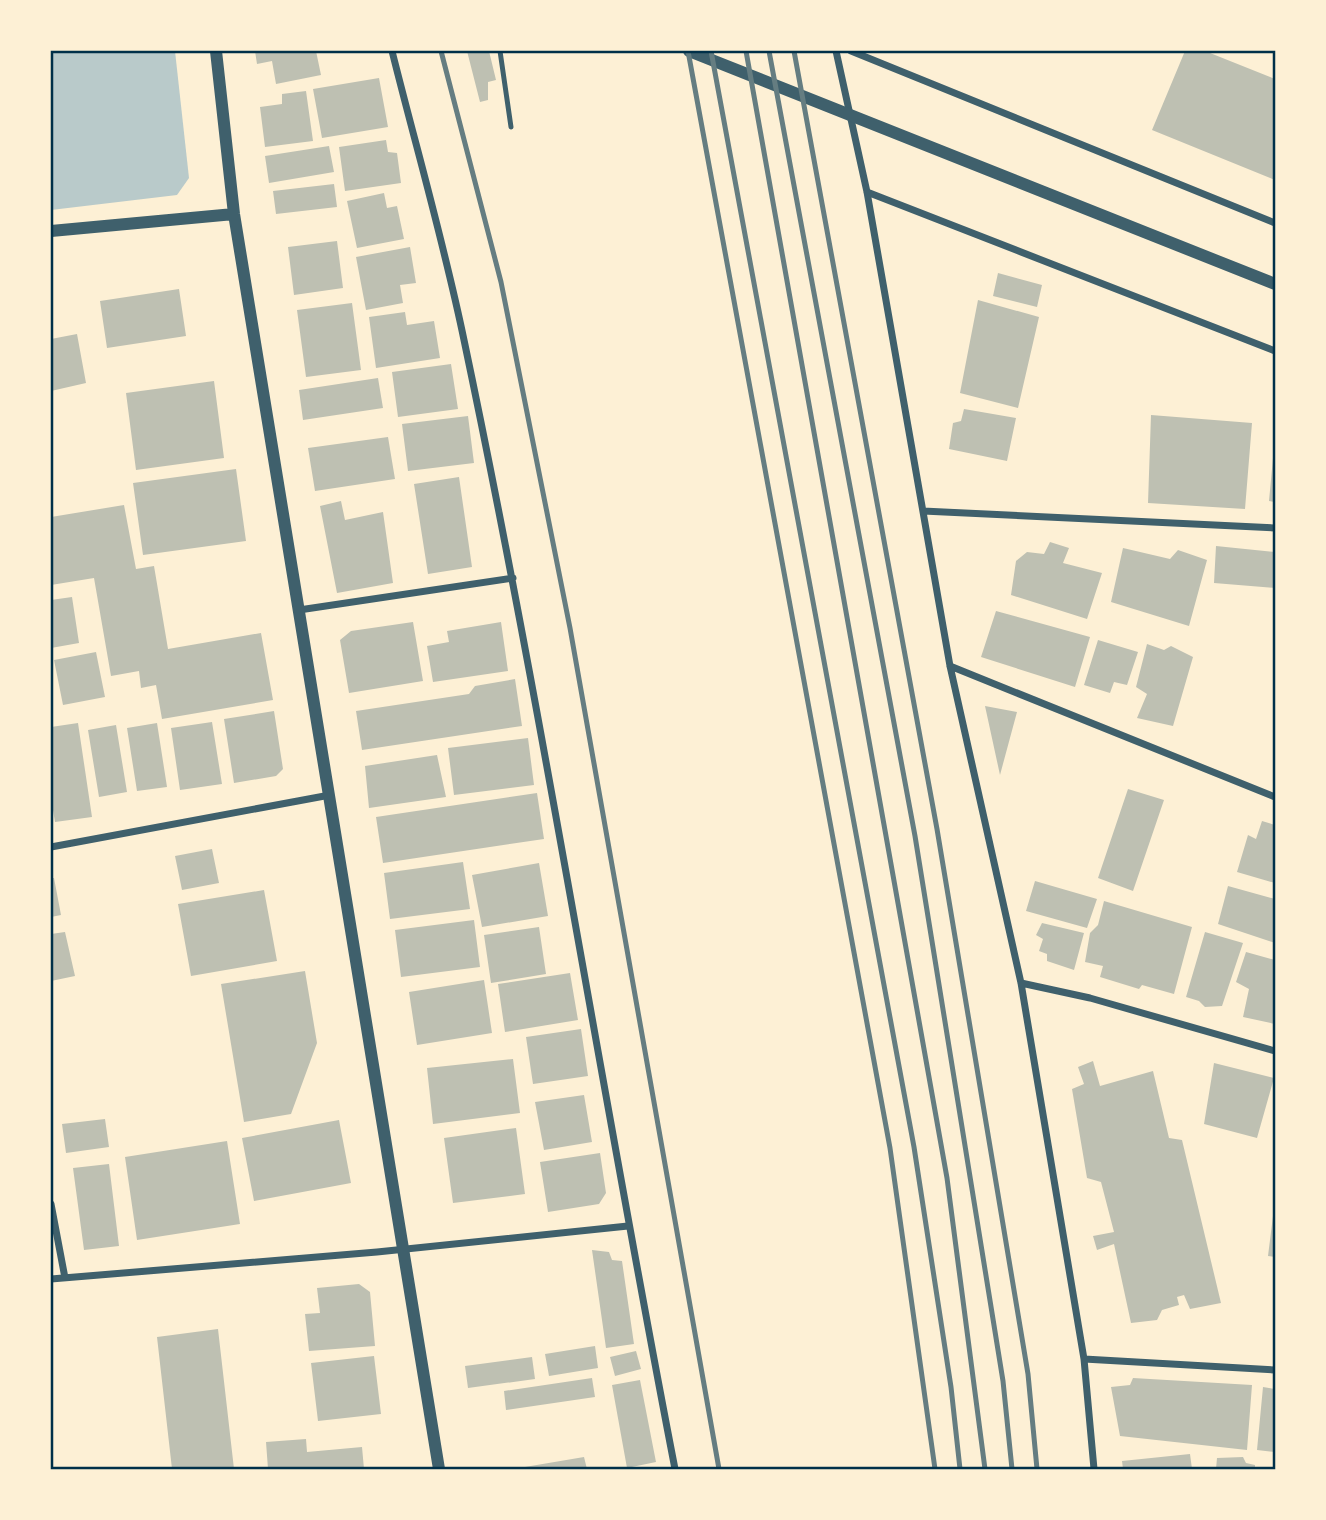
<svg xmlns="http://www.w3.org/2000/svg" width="1326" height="1520" viewBox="0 0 1326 1520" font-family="Poppins,sans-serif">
<rect width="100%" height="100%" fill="#fdf0d5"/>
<path fill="#b9caca" d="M 51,51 L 175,51 L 189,178 L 177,195 L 51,210 Z"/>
<path fill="#bec0b2" d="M 255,51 L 316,51 L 321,75 L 276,84 L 272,61 L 257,64 Z
M 467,51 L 489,51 L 496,80 L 488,82 L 488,100 L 480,102 Z
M 1185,51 L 1205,51 L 1275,79 L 1275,180 L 1152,130 Z
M 379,78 L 388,127 L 322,138 L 313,89 Z
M 306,91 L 313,141 L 265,147 L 260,107 L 282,104 L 282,94 Z
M 386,140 L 388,152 L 397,153 L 401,183 L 345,191 L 339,147 Z
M 329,146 L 334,172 L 269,183 L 265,156 Z
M 334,184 L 337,207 L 276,214 L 273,191 Z
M 384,193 L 387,208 L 397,206 L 404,239 L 357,248 L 347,201 Z
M 337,241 L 343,288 L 294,295 L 288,247 Z
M 410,247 L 416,283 L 400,285 L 403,303 L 366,310 L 356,257 Z
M 998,273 L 1042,285 L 1037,307 L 993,296 Z
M 179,289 L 186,336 L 107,348 L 100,301 Z
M 978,300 L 1039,317 L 1018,408 L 960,393 Z
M 352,303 L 361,370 L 306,377 L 297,310 Z
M 405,312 L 407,325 L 434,321 L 440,358 L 376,368 L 369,317 Z
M 77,334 L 86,383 L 51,391 L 51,339 Z
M 451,364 L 458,409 L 398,417 L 392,372 Z
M 378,378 L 383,408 L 303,420 L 299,390 Z
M 214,381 L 224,458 L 136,470 L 126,393 Z
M 964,409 L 1016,418 L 1007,461 L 949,449 L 953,423 L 961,421 Z
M 1151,415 L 1252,423 L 1245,509 L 1148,503 Z
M 468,416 L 474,463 L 408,471 L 402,424 Z
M 388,437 L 395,479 L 315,491 L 308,448 Z
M 1273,458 L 1275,458 L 1275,502 L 1269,501 Z
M 236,469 L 246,541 L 143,555 L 133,483 Z
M 459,477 L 472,567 L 428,574 L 414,484 Z
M 341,501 L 345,520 L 383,512 L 393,583 L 337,593 L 320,506 Z
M 124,505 L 136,569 L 154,566 L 168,649 L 261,633 L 273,700 L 162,719 L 156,685 L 141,688 L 139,671 L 111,676 L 94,578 L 51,585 L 51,517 Z
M 1050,542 L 1069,548 L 1063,563 L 1102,573 L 1087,619 L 1011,595 L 1016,561 L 1027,552 L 1044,554 Z
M 1216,546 L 1275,552 L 1275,588 L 1214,583 Z
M 1123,548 L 1170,559 L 1178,550 L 1207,560 L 1189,626 L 1111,602 Z
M 72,597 L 79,643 L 51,648 L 51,600 Z
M 996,611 L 1090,637 L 1075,687 L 981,657 Z
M 413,622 L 423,681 L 349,693 L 340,640 L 351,631 Z
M 501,622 L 508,671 L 433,682 L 427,646 L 449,642 L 447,631 Z
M 1098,640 L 1138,652 L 1127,685 L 1114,682 L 1110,693 L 1084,685 Z
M 1147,644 L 1164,650 L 1171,646 L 1193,657 L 1173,726 L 1137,718 L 1147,694 L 1136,687 Z
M 96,652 L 105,697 L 63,705 L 54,660 Z
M 515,679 L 522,726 L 362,750 L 356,711 L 469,694 L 475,686 Z
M 985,706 L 1017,712 L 1000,775 Z
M 274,711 L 283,769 L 276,776 L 234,783 L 224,719 Z
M 212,722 L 222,784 L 180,790 L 171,728 Z
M 78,723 L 92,817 L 55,822 L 51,798 L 51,727 Z
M 157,723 L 167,787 L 137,791 L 127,728 Z
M 116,725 L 127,792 L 99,797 L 88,730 Z
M 528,738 L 534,785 L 454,795 L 448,748 Z
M 437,755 L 446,797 L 369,808 L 365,766 Z
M 1128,789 L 1164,800 L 1133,891 L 1098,878 Z
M 537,793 L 544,839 L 383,863 L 376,817 Z
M 1262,821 L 1275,825 L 1275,883 L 1237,872 L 1248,835 L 1256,839 Z
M 212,849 L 219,883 L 182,890 L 175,856 Z
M 463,862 L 470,909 L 390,919 L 384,873 Z
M 539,863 L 548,916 L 482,927 L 472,875 Z
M 51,878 L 54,878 L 61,915 L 51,917 Z
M 1035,881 L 1097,899 L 1087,928 L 1026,911 Z
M 1228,886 L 1275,899 L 1275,943 L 1218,924 Z
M 264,890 L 277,961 L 191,976 L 178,904 Z
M 1104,901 L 1192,927 L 1174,994 L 1142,985 L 1139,989 L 1100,977 L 1103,966 L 1085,962 L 1090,933 L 1098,925 Z
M 474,920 L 480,967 L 401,977 L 395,930 Z
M 1042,923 L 1084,933 L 1074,970 L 1047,961 L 1047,954 L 1039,951 L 1043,939 L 1036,935 Z
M 539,927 L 546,974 L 491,983 L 484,935 Z
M 65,932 L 75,976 L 51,981 L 51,934 Z
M 1205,932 L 1243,943 L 1222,1006 L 1205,1007 L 1199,1001 L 1186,997 Z
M 1246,952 L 1275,960 L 1275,1024 L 1243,1017 L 1249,989 L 1236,982 Z
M 305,971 L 317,1043 L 291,1114 L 244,1122 L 221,984 Z
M 570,973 L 578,1020 L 505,1032 L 498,984 Z
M 484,980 L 492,1033 L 417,1045 L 409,992 Z
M 581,1029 L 588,1076 L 533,1084 L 526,1037 Z
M 513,1059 L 520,1113 L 433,1124 L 427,1068 Z
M 1093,1061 L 1100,1086 L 1153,1071 L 1169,1138 L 1182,1140 L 1221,1303 L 1190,1309 L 1184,1295 L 1177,1297 L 1179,1305 L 1162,1310 L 1157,1320 L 1131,1323 L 1114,1244 L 1097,1250 L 1093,1236 L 1114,1232 L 1101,1182 L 1087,1178 L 1072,1089 L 1084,1084 L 1078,1067 Z
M 1214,1063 L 1274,1078 L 1257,1138 L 1204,1124 Z
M 584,1095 L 592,1142 L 544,1150 L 535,1102 Z
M 105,1119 L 109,1147 L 66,1153 L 62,1124 Z
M 339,1120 L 351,1183 L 254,1201 L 242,1138 Z
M 516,1128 L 525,1194 L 453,1203 L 444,1138 Z
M 227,1141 L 240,1224 L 137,1240 L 125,1157 Z
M 600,1153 L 606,1193 L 599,1204 L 548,1212 L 540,1162 Z
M 109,1164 L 119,1246 L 84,1250 L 73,1168 Z
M 1274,1208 L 1275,1208 L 1275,1257 L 1268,1256 Z
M 592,1250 L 609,1252 L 612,1260 L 622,1261 L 634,1344 L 606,1348 Z
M 359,1284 L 370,1292 L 375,1346 L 309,1351 L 305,1314 L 320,1313 L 317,1288 Z
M 218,1329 L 234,1469 L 172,1469 L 157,1337 Z
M 595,1346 L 598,1368 L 549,1376 L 545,1354 Z
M 636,1351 L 641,1369 L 615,1376 L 610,1357 Z
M 374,1356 L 381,1414 L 318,1421 L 311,1363 Z
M 532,1357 L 535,1379 L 468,1388 L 465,1366 Z
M 592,1378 L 595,1397 L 506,1410 L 504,1391 Z
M 1133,1378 L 1252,1385 L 1247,1450 L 1120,1436 L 1111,1387 L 1130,1385 Z
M 640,1380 L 656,1462 L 627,1468 L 612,1385 Z
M 1263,1387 L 1275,1389 L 1275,1452 L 1257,1450 Z
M 306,1439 L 307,1452 L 362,1447 L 364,1469 L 268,1469 L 266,1442 Z
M 1190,1454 L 1192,1469 L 1123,1469 L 1122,1461 Z
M 584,1457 L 587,1469 L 519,1469 L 519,1468 Z
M 1243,1457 L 1246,1463 L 1255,1465 L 1255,1469 L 1216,1469 L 1217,1458 Z"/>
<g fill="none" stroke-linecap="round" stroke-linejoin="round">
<path stroke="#3f606c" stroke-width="5" d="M 500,51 L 511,127"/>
<path stroke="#3f606c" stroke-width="7" d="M 392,51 C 416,147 444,243 464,340 C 543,715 602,1093 675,1469
M 836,51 L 867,192 L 950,666 L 1021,983 L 1084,1359 L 1094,1469
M 851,51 L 1275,223
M 867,192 L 1275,351
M 923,511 L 1275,528
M 299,610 L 513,578
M 950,666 L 1275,797
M 51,847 L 330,795
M 1021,983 L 1090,998 L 1275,1051
M 51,1204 L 65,1278
M 51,1279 L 377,1252 L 628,1226
M 1084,1359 L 1275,1370"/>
<path stroke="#3f606c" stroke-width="12" d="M 216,51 L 234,214 L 439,1469
M 689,51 L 1275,284
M 51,231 L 234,214"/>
<path stroke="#657d81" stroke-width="5" d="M 441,51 L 501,282 L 570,628 L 719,1469
M 688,51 L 890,1148 L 935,1469
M 711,51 L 914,1147 L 951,1387 L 960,1469
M 746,51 L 947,1178 L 985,1469
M 769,51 L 915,836 L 1003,1381 L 1012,1469
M 794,51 L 937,829 L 1028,1374 L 1037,1469"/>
</g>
<rect width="1326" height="1520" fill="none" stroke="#fdf0d5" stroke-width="105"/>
<rect x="52" y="52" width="1222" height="1416" fill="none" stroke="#003049" stroke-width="2.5"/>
</svg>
